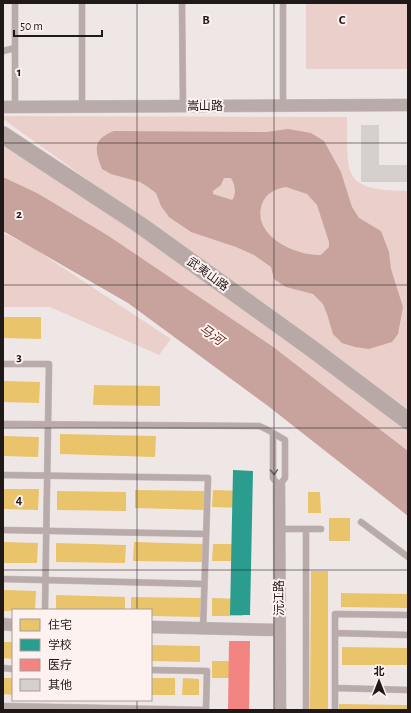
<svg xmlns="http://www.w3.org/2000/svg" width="411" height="713" viewBox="0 0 411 713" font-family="'Alegreya Sans','Noto Sans SC',sans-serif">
<rect width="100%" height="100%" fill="#efe7e6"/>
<path fill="#ebcfca" d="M 306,3 L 408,3 L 408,69 L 306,69 Z
M 3,116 L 347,117 C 348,175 340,190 408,191 L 408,409 L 3,119 Z
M 3,146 L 170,250 L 408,427 L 408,451 L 272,346 L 37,193 L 3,177 Z
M 3,233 L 30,246 L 171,339 L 159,355 L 50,307 L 3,307 Z"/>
<path fill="#c8a39d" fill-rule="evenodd" d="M 288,129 L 311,133 L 324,141 L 341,172 L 352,207 L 359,218 L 381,231 L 389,252 L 391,269 L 403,307 L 398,334 L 392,342 L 369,349 L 355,347 L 342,343 L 333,334 L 327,314 L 323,304 L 313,294 L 286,287 L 274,279 L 271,267 L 254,255 L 236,247 L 191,232 L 169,217 L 161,206 L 156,193 L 148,187 L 140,182 L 111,174 L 102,169 C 94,149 93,139 114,131 L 267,132 ZM 224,178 L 231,178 C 235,184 237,195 232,200 L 213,194 L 213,191 L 221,185 ZM 286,187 L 307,194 L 317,205 L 329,242 L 329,247 L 321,255 C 296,256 251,236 262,204 C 266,193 275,189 286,187 Z
M 3,177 L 37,193 L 107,235 L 272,346 L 408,451 L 408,516 L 268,406 L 128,303 L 3,231 Z"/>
<path fill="#e9c46a" d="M 3,317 L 41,317 L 41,339 L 3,338 Z
M 3,381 L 40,382 L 39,403 L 3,402 Z
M 94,385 L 160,386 L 160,406 L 93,405 Z
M 60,434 L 156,436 L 155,457 L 60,454 Z
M 3,436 L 39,437 L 38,457 L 3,456 Z
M 3,489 L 39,489 L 38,510 L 3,509 Z
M 135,490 L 204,491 L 204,510 L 135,508 Z
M 213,490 L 243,491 L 243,508 L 212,507 Z
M 57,491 L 126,492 L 126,511 L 57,510 Z
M 308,492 L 320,492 L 321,513 L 308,513 Z
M 329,518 L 350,518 L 350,541 L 329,541 Z
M 3,542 L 38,543 L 37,563 L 3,563 Z
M 134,542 L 203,544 L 203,562 L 133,561 Z
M 56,543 L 126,545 L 125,563 L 56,562 Z
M 213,544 L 244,544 L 243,561 L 212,561 Z
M 311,571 L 328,571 L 328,710 L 310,710 Z
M 3,590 L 36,591 L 35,610 L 3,611 Z
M 341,593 L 407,594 L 407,608 L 341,607 Z
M 56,595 L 125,597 L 125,610 L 56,610 Z
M 131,597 L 201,598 L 200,617 L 151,616 L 151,610 L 131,610 Z
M 212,598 L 243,599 L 243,616 L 212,616 Z
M 3,642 L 13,642 L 13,659 L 3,658 Z
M 151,645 L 200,646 L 200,662 L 151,661 Z
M 342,647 L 408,648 L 408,665 L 342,665 Z
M 212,661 L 243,661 L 243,678 L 212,678 Z
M 3,678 L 13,678 L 13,695 L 3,694 Z
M 151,678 L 175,678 L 175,695 L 151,695 Z
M 183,678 L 199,679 L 199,695 L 182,695 Z
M 339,704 L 408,705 L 408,710 L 339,710 Z"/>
<path fill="#2a9d8f" d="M 233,470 L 253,471 L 250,615 L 230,615 Z"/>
<path fill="#f28482" d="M 229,641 L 250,641 L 249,710 L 228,710 Z"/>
<path fill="#d5cfce" d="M 361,125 L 379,125 L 379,165 L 408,165 L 408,182 L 361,182 Z"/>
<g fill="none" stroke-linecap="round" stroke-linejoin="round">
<defs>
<path id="lane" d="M 82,3 L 82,106
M 182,3 L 183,106
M 283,3 L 283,106
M 3,51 L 15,48
M 15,107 L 15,3
M 3,364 L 49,364 L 45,610
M 3,424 L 259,426 C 268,429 276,435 285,440 L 285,478 L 279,486 L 273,478 L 273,433
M 3,475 L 208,478 L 203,629
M 361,522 L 408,557
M 279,529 L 321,529
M 306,529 L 306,710
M 3,530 L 206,534
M 3,579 L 204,584
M 335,633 L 408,635
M 3,668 L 13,669
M 151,670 L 207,671 L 206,710
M 335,688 L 408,690
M 3,706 L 206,710
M 335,710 L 335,614 L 408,615"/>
<path id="street" d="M 3,107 L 408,105
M 279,486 L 280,710
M 3,624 L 13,625
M 151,627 L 279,630"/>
<path id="secondary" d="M 3,135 L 140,225 L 311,348 L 408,421"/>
</defs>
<use href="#lane" stroke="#c9c3c2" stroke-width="7"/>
<use href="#street" stroke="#c9c3c2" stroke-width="13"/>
<use href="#secondary" stroke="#c9c3c2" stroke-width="18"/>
<use href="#lane" stroke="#b8aba9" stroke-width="6"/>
<use href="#street" stroke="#b8aba9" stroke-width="12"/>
<use href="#secondary" stroke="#b8a9a6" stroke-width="17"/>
</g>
<defs><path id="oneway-chevron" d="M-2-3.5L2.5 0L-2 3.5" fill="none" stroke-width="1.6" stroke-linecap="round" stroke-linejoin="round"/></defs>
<use stroke="#6c6261" href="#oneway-chevron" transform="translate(274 472) rotate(88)"/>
<path fill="none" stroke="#1f1a19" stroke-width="1" stroke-opacity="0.55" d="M 137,3 L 137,610M 274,3 L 274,710M 3,143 L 408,143M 3,285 L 408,285M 3,428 L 408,428M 3,570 L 408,570M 137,700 L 137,710"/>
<g text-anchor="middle" stroke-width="4" stroke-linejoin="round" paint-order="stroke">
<g font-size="12" fill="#1f1a19" stroke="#fef2f0">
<text x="205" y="110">嵩山路</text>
<text transform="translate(208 274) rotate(36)" y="4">武夷山路</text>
<text transform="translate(279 598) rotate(-90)" y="4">沅江路</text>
</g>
<g font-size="13" font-style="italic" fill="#6d2d26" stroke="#fef2f0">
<text transform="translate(212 334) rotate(36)" y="5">马河</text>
</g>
</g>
<g font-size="13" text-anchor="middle" font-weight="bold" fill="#1f1a19" stroke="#fef2f0" stroke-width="4" stroke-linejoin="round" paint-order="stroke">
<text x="206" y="24">B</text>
<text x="342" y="24">C</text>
<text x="19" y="76">1</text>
<text x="19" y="218">2</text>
<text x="19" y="361">3</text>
<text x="19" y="504">4</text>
</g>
<rect width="411" height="713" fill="none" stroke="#1f1a19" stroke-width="8"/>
<rect x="12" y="609" width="140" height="92" fill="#fef2f0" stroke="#a59c9a"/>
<rect x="20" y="619" width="20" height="12" fill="#e9c46a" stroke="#a59c9a"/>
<text x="48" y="629" font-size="12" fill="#1f1a19">住宅</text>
<rect x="20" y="639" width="20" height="12" fill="#2a9d8f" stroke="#a59c9a"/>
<text x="48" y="649" font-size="12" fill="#1f1a19">学校</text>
<rect x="20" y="659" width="20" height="12" fill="#f28482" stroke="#a59c9a"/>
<text x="48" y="669" font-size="12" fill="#1f1a19">医疗</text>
<rect x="20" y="679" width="20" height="12" fill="#d5cfce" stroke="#a59c9a"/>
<text x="48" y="689" font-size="12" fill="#1f1a19">其他</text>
<g transform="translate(379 681)" stroke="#fef2f0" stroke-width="3" paint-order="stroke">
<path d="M0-3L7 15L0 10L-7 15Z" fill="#1f1a19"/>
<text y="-6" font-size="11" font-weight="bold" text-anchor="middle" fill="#1f1a19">北</text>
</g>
<path d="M14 30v6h88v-6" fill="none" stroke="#1f1a19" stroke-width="2"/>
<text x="20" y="30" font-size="12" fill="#1f1a19" stroke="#fef2f0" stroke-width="3" paint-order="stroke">50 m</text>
</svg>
